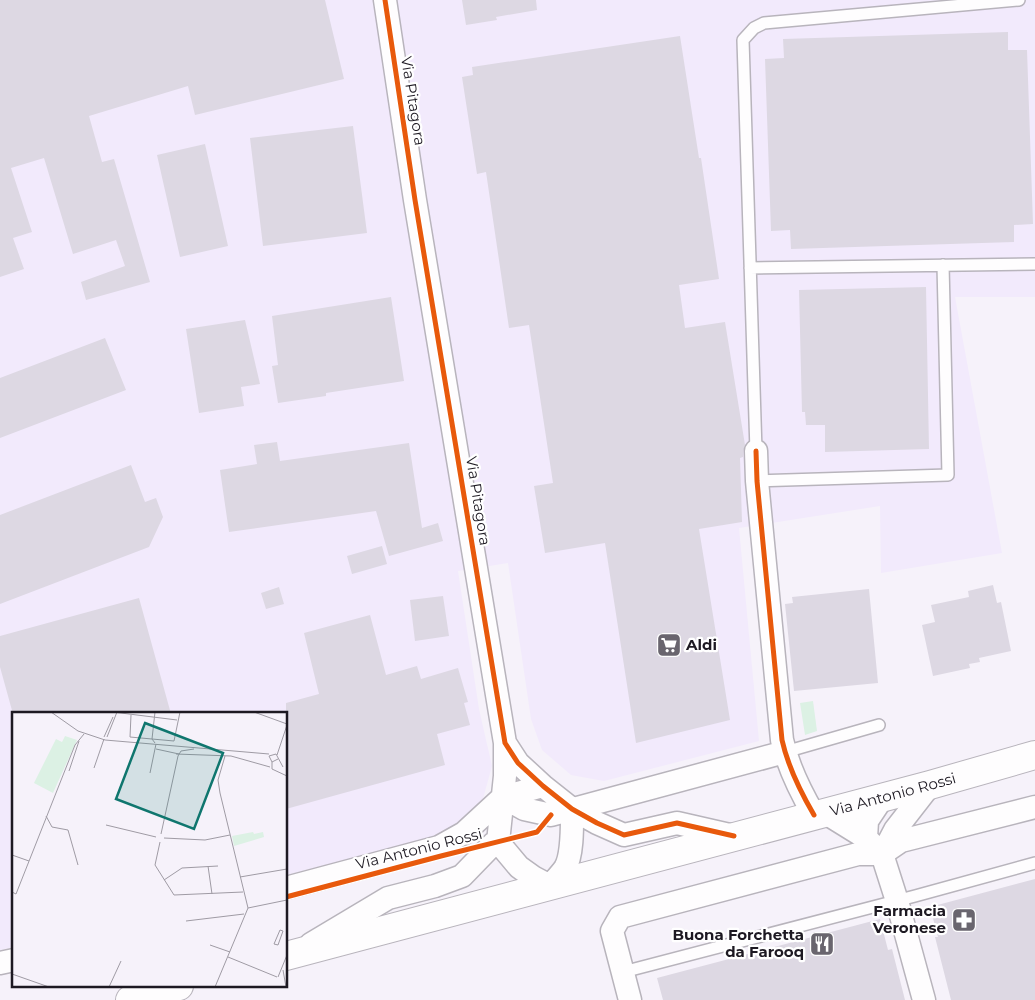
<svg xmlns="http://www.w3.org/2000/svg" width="1035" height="1000" viewBox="0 0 1035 1000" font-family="Montserrat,sans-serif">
<rect width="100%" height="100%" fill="#f6f2fa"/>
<path fill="#f2eafc" d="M 0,0 L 1035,0 L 1035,297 L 955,297 L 1002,553 L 881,573 L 880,506 L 739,528 L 759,741 L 604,781 L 571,775 L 542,750 L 531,719 L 508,563 L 458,571 L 479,709 L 492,766 L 481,806 L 436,837 L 286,875 L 286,714 L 14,714 L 14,947 L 0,950 Z"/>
<path fill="#dcf1e4" d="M 813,701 L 817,731 L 805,735 L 800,703 Z"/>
<path fill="#ddd8e3" d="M 0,0 L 325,0 L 344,79 L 195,115 L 188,86 L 89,116 L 102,162 L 114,159 L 150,282 L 86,300 L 81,282 L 125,266 L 116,240 L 73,254 L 44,158 L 11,168 L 32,232 L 13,238 L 24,269 L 0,277 Z
M 462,0 L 536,0 L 537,10 L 496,17 L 497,20 L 466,25 Z
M 1008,32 L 1008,50 L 1027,50 L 1033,224 L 1014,225 L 1014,242 L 791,249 L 790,230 L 771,231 L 765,59 L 784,58 L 783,39 Z
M 680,36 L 699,158 L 701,158 L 719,279 L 679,285 L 685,328 L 725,322 L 745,445 L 743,451 L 743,457 L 740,458 L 742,522 L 699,529 L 730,720 L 636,743 L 605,543 L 545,553 L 534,486 L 553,483 L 529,325 L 509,328 L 486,172 L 477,174 L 462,77 L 473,75 L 472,67 Z
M 353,126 L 367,233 L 263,246 L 250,138 Z
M 205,144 L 228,246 L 180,257 L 157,155 Z
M 926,287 L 929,449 L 825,452 L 825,425 L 806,425 L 805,412 L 802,412 L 799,290 Z
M 391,297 L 404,381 L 326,393 L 326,396 L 278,403 L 272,366 L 278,365 L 272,316 Z
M 245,320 L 260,384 L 241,387 L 244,406 L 199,413 L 186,329 Z
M 105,338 L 126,390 L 0,438 L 0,378 Z
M 277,442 L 280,461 L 409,443 L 422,528 L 438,523 L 443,541 L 389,556 L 376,511 L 229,532 L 220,470 L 257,464 L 254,445 Z
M 131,465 L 145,502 L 156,498 L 163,517 L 149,547 L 0,604 L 0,515 Z
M 382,546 L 387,564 L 352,574 L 347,556 Z
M 993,585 L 997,603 L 1001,602 L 1011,651 L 979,658 L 980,662 L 969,664 L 970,668 L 933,676 L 922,625 L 935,622 L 931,605 L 969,597 L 968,591 Z
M 279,587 L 284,604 L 266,609 L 261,593 Z
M 869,589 L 878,683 L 794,691 L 785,604 L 793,603 L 792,597 Z
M 443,596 L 449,636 L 415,641 L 410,600 Z
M 139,598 L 171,714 L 13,714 L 0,667 L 0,636 Z
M 370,615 L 386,675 L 417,666 L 421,679 L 458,668 L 468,702 L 464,703 L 470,725 L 437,734 L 445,765 L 286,809 L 286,703 L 319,694 L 304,633 Z
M 1035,879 L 1035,1000 L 951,1000 L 935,937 L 938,937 L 930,907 Z
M 880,919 L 888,950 L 892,949 L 905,1000 L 663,1000 L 657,978 Z"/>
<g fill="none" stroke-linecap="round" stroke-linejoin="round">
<defs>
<path id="service" d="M 750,268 L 1035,264
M 756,451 L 743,40 L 754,28 L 764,23 L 1019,0
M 757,481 L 948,475 L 943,265
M 785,752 L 879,725
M 623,972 L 915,896 L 1035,863"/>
<path id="minor" d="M 385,0 L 415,200 L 505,743 L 518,763 L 543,786 L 572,809 L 597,823 L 624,835 L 677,823 L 734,836
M 756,451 L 757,481 L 782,740 C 788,767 800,791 814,815
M 503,797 L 524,809 L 551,815 L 785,752
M 824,812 L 866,838 L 882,854 L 897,901 L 924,1000
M 866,838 L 867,821 L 883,797
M 498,842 L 519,867 L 533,877 L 550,886 C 555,880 561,874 565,868 C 573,855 572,824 572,809
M 884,851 L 895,830 L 930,785
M 286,888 L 439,847 L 464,833 L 503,797 L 543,786
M 311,944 L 388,898 L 435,886 L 462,876 L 494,843 L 498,842 L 505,776 L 505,743
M 0,963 L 14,960
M 630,1000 L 612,931 L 620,917 L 858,854 L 882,854 L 901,841 L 1035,807"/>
<g id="primary">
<path id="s1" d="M 286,956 L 930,785 L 1035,755"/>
<path d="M 130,1000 L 179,986"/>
</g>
</defs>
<use href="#service" stroke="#b8b4bc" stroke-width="14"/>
<use href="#minor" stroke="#b8b4bc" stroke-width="25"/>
<use href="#primary" stroke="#b8b4bc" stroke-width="30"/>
<use href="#service" stroke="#fefdfe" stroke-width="11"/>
<use href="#minor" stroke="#fefdfe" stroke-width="22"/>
<use href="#primary" stroke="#fefdfe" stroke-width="28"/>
<defs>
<path id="cycleway" d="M 385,0 L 415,200 L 505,743 L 518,763 L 543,786 L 572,809 L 597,823 L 624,835 L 677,823 L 734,836
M 756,451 L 757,481 L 782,740 C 788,767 800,791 814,815
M 286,897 L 441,856 L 537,832 L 551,815"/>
</defs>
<use href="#cycleway" stroke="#fff" stroke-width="8"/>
<use href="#cycleway" stroke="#e8590c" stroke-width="5"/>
</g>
<defs>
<symbol id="supermarket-square" viewBox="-11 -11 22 22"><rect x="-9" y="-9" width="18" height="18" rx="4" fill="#69656e" stroke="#fff"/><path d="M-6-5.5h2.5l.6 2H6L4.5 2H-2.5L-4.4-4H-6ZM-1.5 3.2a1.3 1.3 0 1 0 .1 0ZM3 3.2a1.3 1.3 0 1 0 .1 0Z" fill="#fff"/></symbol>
<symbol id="pharmacy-square" viewBox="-11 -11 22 22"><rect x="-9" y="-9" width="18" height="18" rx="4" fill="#69656e" stroke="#fff"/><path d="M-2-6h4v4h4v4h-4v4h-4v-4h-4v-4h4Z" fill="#fff"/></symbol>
<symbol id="restaurant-square" viewBox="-11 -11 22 22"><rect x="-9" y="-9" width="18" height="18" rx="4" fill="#69656e" stroke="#fff"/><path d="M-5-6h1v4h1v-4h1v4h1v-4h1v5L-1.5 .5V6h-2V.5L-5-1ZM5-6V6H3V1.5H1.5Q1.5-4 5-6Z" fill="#fff"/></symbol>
</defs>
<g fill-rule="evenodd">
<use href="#supermarket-square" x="655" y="631" width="28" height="28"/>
<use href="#pharmacy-square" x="950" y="906" width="28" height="28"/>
<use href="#restaurant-square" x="808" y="930" width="28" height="28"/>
</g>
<g text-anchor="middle" stroke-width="4.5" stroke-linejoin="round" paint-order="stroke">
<g font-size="15" fill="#1d1922" stroke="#fff">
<text transform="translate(413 101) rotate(81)" y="5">Via Pitagora</text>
<text transform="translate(478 501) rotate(81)" y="5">Via Pitagora</text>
<text dy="5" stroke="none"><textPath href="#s1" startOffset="628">Via Antonio Rossi</textPath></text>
<text transform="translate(419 849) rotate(-14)" y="5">Via Antonio Rossi</text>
</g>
<g font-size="15" font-weight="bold" fill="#1d1922" stroke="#fff" text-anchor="end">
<text x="686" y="650" text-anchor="start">Aldi</text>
<text x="946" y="916">Farmacia<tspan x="946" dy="17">Veronese</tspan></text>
<text x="804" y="940">Buona Forchetta<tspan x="804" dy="17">da Farooq</tspan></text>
</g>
</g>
<g transform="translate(12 712)">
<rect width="275" height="275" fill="#f6f2fa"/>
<path d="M 53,24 L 65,28 L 41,81 L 22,71 L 44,27 L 50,30 ZM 241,120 L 242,122 L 251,120 L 252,125 L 222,134 L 220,124 Z" fill="#dcf1e4"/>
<path fill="none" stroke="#9f9ba4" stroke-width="1" d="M 39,0 L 66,19 L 93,28 L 257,42M 101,0 L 165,8M 143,0 L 140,27 L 143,31M 242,0 L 275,12M 119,3 L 118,25 L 162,29 L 168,0M 92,25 L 101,5M 95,25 L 105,0M 144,37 L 167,42M 164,42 L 219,44 L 258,55M 265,43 L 275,13M 213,44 L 206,68 L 208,81 L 236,196M 266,47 L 260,50 L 257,44 L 264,42 L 271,55M 260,50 L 260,57 L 275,64M 82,56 L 92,27M 57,59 L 67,29M 138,61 L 144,32M 34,104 L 40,115 L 56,118 L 66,153M 94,113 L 144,125M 149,122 L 166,44 L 169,39 L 182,37M 152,126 L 193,128 L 218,123M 148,130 L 143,153 L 162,183 L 231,180M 0,143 L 17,149M 196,154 L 200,182M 228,165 L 275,157M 152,168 L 170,156 L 206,154M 0,180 L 4,182 L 63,33 L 72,22M 236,196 L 275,188M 174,209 L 232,202M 268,218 L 271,219 L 266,233 L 262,232 ZM 198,233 L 218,240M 216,245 L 265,265M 271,258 L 274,275M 0,262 L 37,275M 266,265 L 275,243M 97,275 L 109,249M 203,275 L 236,196"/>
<path fill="#0f766e" fill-opacity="0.15" stroke="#0f766e" stroke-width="2.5" d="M 133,11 L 211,41 L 182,117 L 104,87 Z"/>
<rect width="275" height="275" fill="none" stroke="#1d1922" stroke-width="2.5"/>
</g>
</svg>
